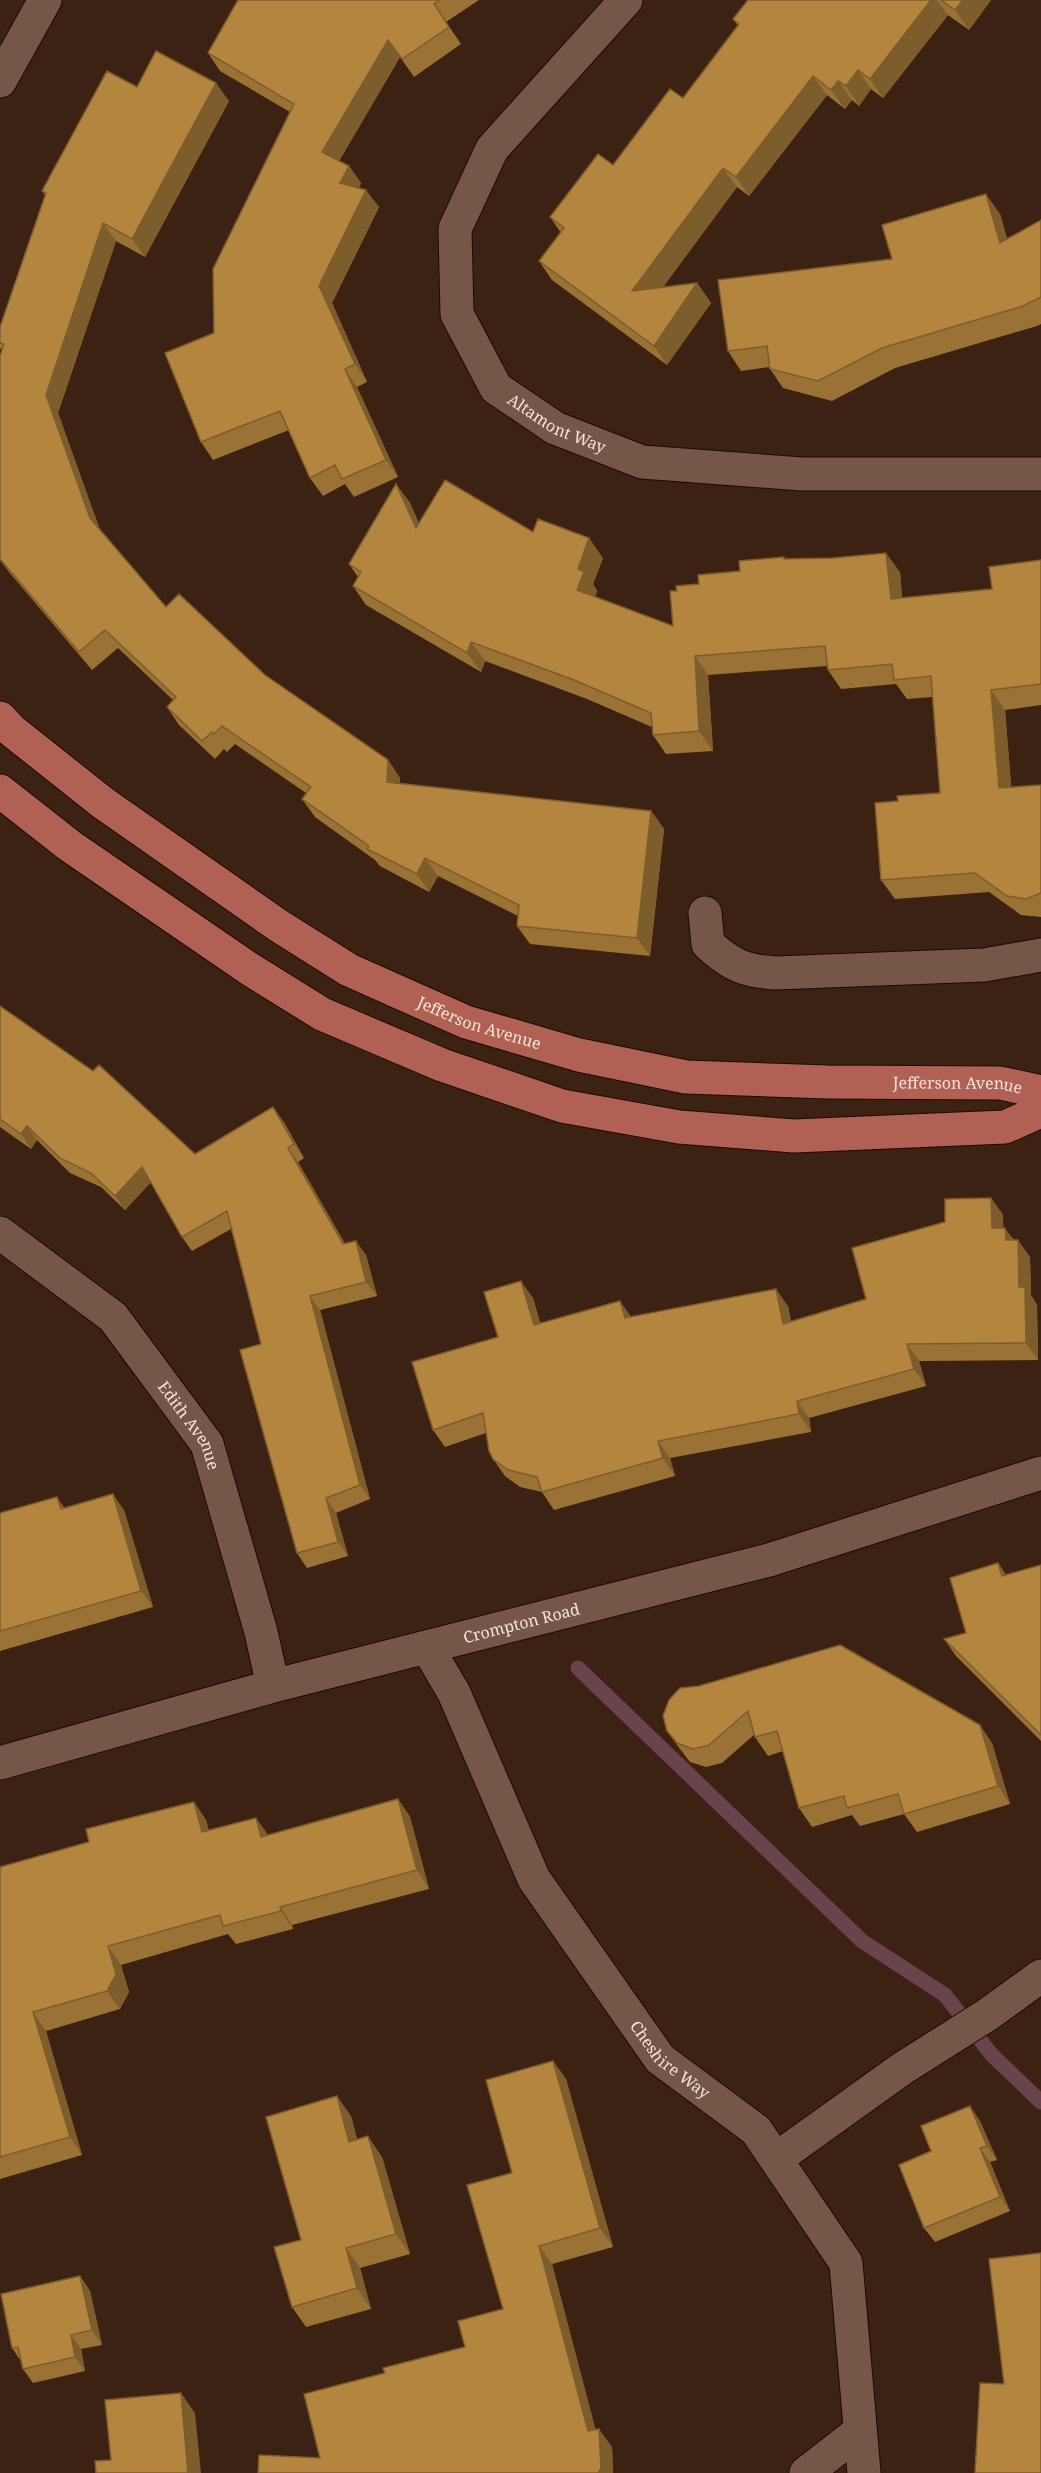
<svg xmlns="http://www.w3.org/2000/svg" width="1041" height="2473" viewBox="0 0 1041 2473" font-family="'Noto Serif',serif">
<rect width="100%" height="100%" fill="#3b2212"/>
<g fill="none" stroke-linecap="round" stroke-linejoin="round">
<path stroke="#69444c" stroke-width="15" d="M 578,1668 L 862,1941 L 945,1995 L 992,2055 L 1041,2102"/>
<defs>
<g id="minor">
<path id="s1" d="M 626,0 L 492,149 L 455,229 L 457,314 L 496,388 L 555,428 L 642,462 L 802,474 L 1041,474"/>
<path d="M 0,81 L 45,0"/>
<path d="M 705,913 L 708,944 C 731,965 744,971 775,973 L 984,965 L 1041,955"/>
<path id="s2" d="M 0,1233 L 113,1317 L 207,1444 L 261,1632 L 273,1686"/>
<path id="s3" d="M 427,1647 L 454,1693 L 534,1879 L 660,2059 L 756,2130 L 846,2263 L 864,2473"/>
<path id="s4" d="M 0,1763 L 273,1686 L 769,1560 L 1041,1473"/>
<path d="M 776,2159 L 903,2068 L 987,2015 L 1041,1976"/>
<path d="M 806,2473 L 860,2431"/>
</g>
<g id="major">
<path id="s5" d="M 0,718 L 11,730 L 103,803 L 279,926 L 349,970 L 466,1022 L 579,1055 L 686,1077 L 827,1082 L 1000,1083 L 1041,1092"/>
<path d="M 0,791 L 70,846 L 248,968 L 322,1014 L 442,1065 L 562,1106 L 679,1127 L 794,1136 L 1005,1127 L 1041,1111"/>
</g>
</defs>
<use href="#minor" stroke="#210a00" stroke-width="35"/>
<use href="#major" stroke="#210a00" stroke-width="35"/>
<use href="#minor" stroke="#745746" stroke-width="33"/>
<use href="#major" stroke="#b16153" stroke-width="33"/>
</g>
<path fill="#9a7235" d="M 238,0 L 479,0 L 446,22 L 461,44 L 414,77 L 400,57 L 339,161 L 349,166 L 361,183 L 359,188 L 379,207 L 332,303 L 367,382 L 357,387 L 398,477 L 354,497 L 345,484 L 323,496 L 310,478 L 289,430 L 213,460 L 201,442 L 214,333 L 290,112 L 220,71 L 208,53 Z
M 748,0 L 991,0 L 969,30 L 948,15 L 883,98 L 871,89 L 859,106 L 852,100 L 845,109 L 827,95 L 749,196 L 737,187 L 663,287 L 697,283 L 711,303 L 667,365 L 552,280 L 539,261 L 561,233 L 550,217 L 613,165 L 683,98 L 738,26 L 733,19 Z
M 137,87 L 229,101 L 145,257 L 116,241 L 58,413 L 100,530 L 166,607 L 388,760 L 400,778 L 400,784 L 651,811 L 664,829 L 650,956 L 530,944 L 517,926 L 518,916 L 438,876 L 429,892 L 380,866 L 375,860 L 315,817 L 302,799 L 306,793 L 235,744 L 227,752 L 224,749 L 215,759 L 179,725 L 167,707 L 173,700 L 118,648 L 92,670 L 9,572 L 0,560 L 0,356 L 2,351 L 0,348 L 0,327 L 45,195 L 42,191 Z
M 1000,214 L 1007,239 L 1041,220 L 1041,324 L 1037,326 L 895,368 L 832,401 L 783,388 L 770,369 L 770,367 L 741,371 L 728,351 L 892,259 Z
M 396,484 L 410,503 L 419,524 L 533,532 L 603,558 L 593,584 L 597,591 L 595,597 L 673,626 L 677,591 L 740,571 L 786,559 L 900,572 L 902,598 L 992,589 L 1041,560 L 1041,705 L 1005,710 L 1011,787 L 1041,785 L 1041,917 L 1021,915 L 989,892 L 895,899 L 881,880 L 898,801 L 940,793 L 932,697 L 907,699 L 896,684 L 841,689 L 828,670 L 827,666 L 708,675 L 713,751 L 666,754 L 653,735 L 652,727 L 587,699 L 485,661 L 481,672 L 366,605 L 353,586 L 358,577 L 349,564 Z
M 0,1006 L 195,1154 L 284,1122 L 304,1158 L 298,1162 L 345,1244 L 366,1255 L 377,1296 L 320,1310 L 370,1499 L 336,1513 L 348,1556 L 307,1568 L 297,1553 L 261,1344 L 231,1229 L 192,1251 L 182,1237 L 151,1182 L 125,1210 L 101,1187 L 70,1173 L 37,1140 L 31,1149 L 0,1127 Z
M 991,1198 L 1003,1215 L 1003,1228 L 1030,1257 L 1031,1295 L 1037,1305 L 1038,1360 L 919,1361 L 926,1386 L 809,1418 L 811,1432 L 670,1458 L 675,1476 L 554,1510 L 542,1492 L 520,1487 L 505,1476 L 493,1459 L 486,1433 L 445,1447 L 433,1430 L 498,1337 L 533,1298 L 540,1323 L 788,1306 L 791,1321 L 866,1299 L 945,1222 Z
M 64,1508 L 124,1510 L 153,1607 L 0,1651 L 0,1513 Z
M 998,1563 L 1006,1575 L 1041,1565 L 1041,1741 L 956,1656 L 944,1639 L 966,1633 Z
M 669,1700 L 992,1743 L 1010,1804 L 917,1832 L 904,1814 L 860,1826 L 852,1815 L 812,1827 L 799,1808 L 783,1751 L 768,1756 L 755,1737 L 755,1734 L 722,1763 L 706,1767 L 690,1762 L 680,1749 L 667,1731 Z
M 398,1799 L 410,1817 L 429,1889 L 292,1925 L 293,1929 L 236,1944 L 228,1934 L 121,1965 L 129,1992 L 120,2009 L 46,2031 L 82,2155 L 0,2179 L 0,1867 L 89,1842 L 194,1802 L 206,1820 L 209,1831 L 268,1835 Z
M 553,2061 L 566,2079 L 613,2247 L 552,2264 L 595,2429 L 612,2447 L 613,2473 L 258,2473 L 320,2458 L 385,2373 L 465,2347 L 503,2309 Z
M 351,2116 L 357,2139 L 382,2157 L 410,2254 L 360,2268 L 371,2309 L 306,2327 L 292,2307 L 301,2240 Z
M 980,2121 L 997,2160 L 990,2162 L 1010,2211 L 935,2242 L 924,2228 L 931,2151 Z
M 80,2276 L 90,2291 L 102,2345 L 81,2349 L 85,2371 L 33,2383 L 23,2369 L 21,2361 L 12,2348 Z"/>
<path fill="#7d5d2b" d="M 931,0 L 937,0 L 948,15 L 883,98 L 870,79 Z
M 963,0 L 991,0 L 969,30 L 955,10 Z
M 388,40 L 400,57 L 334,170 L 322,152 Z
M 858,70 L 871,89 L 859,106 L 846,86 Z
M 813,76 L 827,95 L 749,196 L 736,177 Z
M 838,81 L 852,100 L 845,109 L 831,90 Z
M 216,83 L 229,101 L 145,257 L 132,239 Z
M 349,166 L 361,183 L 352,201 L 340,183 Z
M 723,168 L 737,187 L 646,310 L 632,291 Z
M 366,190 L 379,207 L 332,303 L 367,382 L 355,364 L 319,286 Z
M 986,194 L 1000,214 L 1014,262 L 1000,243 Z
M 103,223 L 116,241 L 58,413 L 102,536 L 90,518 L 46,395 Z
M 697,283 L 711,303 L 667,365 L 654,346 Z
M 345,369 L 357,387 L 398,477 L 386,460 Z
M 396,484 L 410,503 L 430,548 L 416,528 Z
M 589,538 L 603,558 L 593,584 L 597,591 L 590,610 L 577,590 L 578,569 Z
M 886,553 L 900,572 L 904,619 L 891,599 Z
M 471,642 L 485,661 L 481,672 L 467,653 Z
M 695,656 L 708,675 L 713,751 L 699,731 Z
M 991,690 L 1005,710 L 1013,807 L 999,788 Z
M 388,760 L 400,778 L 400,800 L 387,782 Z
M 651,811 L 664,829 L 650,956 L 637,938 Z
M 425,858 L 438,876 L 429,892 L 417,874 Z
M 273,1107 L 284,1122 L 304,1158 L 294,1144 Z
M 27,1126 L 37,1140 L 31,1149 L 21,1134 Z
M 288,1148 L 298,1162 L 354,1259 L 343,1244 Z
M 142,1167 L 152,1181 L 125,1210 L 115,1196 Z
M 991,1198 L 1003,1215 L 1004,1245 L 992,1228 Z
M 1005,1228 L 1017,1245 L 1006,1240 Z
M 1018,1240 L 1030,1257 L 1031,1295 L 1037,1305 L 1038,1360 L 1026,1343 L 1019,1287 Z
M 356,1241 L 366,1255 L 377,1296 L 366,1282 Z
M 521,1281 L 533,1298 L 546,1342 L 534,1325 Z
M 776,1289 L 788,1306 L 794,1341 L 783,1324 Z
M 310,1296 L 320,1310 L 370,1499 L 360,1485 Z
M 620,1301 L 632,1318 L 625,1318 Z
M 907,1344 L 919,1361 L 926,1386 L 914,1369 Z
M 797,1401 L 809,1418 L 811,1432 L 799,1414 Z
M 658,1441 L 670,1458 L 675,1476 L 663,1458 Z
M 113,1494 L 124,1510 L 153,1607 L 141,1591 Z
M 57,1497 L 69,1514 L 61,1509 Z
M 326,1498 L 336,1513 L 348,1556 L 338,1542 Z
M 998,1563 L 1010,1581 L 1002,1576 Z
M 980,1725 L 992,1743 L 1010,1804 L 998,1786 Z
M 398,1799 L 410,1817 L 429,1889 L 417,1870 Z
M 194,1802 L 206,1820 L 215,1851 L 202,1832 Z
M 256,1818 L 269,1836 L 261,1837 Z
M 280,1907 L 292,1925 L 293,1929 L 281,1911 Z
M 108,1946 L 121,1965 L 129,1992 L 120,2009 L 107,1991 Z
M 33,2012 L 46,2031 L 82,2155 L 70,2137 Z
M 553,2061 L 566,2079 L 613,2247 L 600,2228 Z
M 337,2096 L 351,2116 L 363,2162 L 349,2142 Z
M 970,2106 L 980,2121 L 997,2160 L 987,2146 Z
M 368,2136 L 382,2157 L 410,2254 L 396,2234 Z
M 980,2148 L 990,2162 L 1010,2211 L 1000,2197 Z
M 539,2246 L 552,2264 L 600,2446 L 599,2429 L 612,2447 L 613,2473 L 598,2473 Z
M 346,2248 L 360,2268 L 371,2309 L 357,2288 Z
M 80,2276 L 90,2291 L 102,2345 L 92,2330 Z
M 71,2335 L 81,2349 L 85,2371 L 75,2357 Z
M 181,2393 L 195,2413 L 201,2473 L 188,2473 Z"/>
<path fill="#b3853e" stroke="#7d5d2b" stroke-width="1.5" d="M 238,0 L 440,0 L 434,4 L 449,27 L 402,59 L 388,40 L 322,152 L 349,166 L 340,183 L 366,190 L 319,286 L 355,364 L 345,369 L 386,460 L 342,479 L 335,465 L 310,478 L 280,411 L 201,442 L 165,353 L 214,333 L 213,269 L 294,104 L 208,53 Z
M 748,0 L 931,0 L 870,79 L 858,70 L 846,86 L 838,81 L 831,90 L 813,76 L 736,177 L 723,168 L 632,291 L 697,283 L 654,346 L 539,261 L 564,228 L 550,217 L 598,154 L 613,165 L 670,89 L 683,98 L 739,24 L 733,19 Z
M 941,0 L 963,0 L 955,10 Z
M 156,51 L 216,83 L 132,239 L 103,223 L 46,395 L 90,518 L 166,607 L 179,594 L 265,675 L 388,760 L 387,782 L 651,811 L 637,938 L 517,926 L 519,905 L 425,858 L 417,874 L 367,849 L 369,846 L 302,799 L 311,787 L 222,726 L 214,734 L 212,732 L 202,741 L 167,707 L 176,697 L 105,630 L 79,652 L 0,559 L 0,356 L 4,344 L 0,343 L 0,327 L 46,193 L 42,191 L 107,71 L 137,87 Z
M 986,194 L 1000,243 L 1041,220 L 1041,297 L 1023,306 L 882,348 L 818,381 L 770,369 L 767,346 L 728,351 L 718,280 L 892,259 L 882,225 Z
M 445,480 L 533,532 L 538,519 L 589,538 L 578,569 L 584,572 L 577,590 L 673,626 L 670,591 L 677,591 L 676,586 L 699,584 L 698,575 L 740,571 L 739,561 L 784,557 L 784,559 L 833,558 L 886,553 L 891,599 L 992,589 L 989,567 L 1041,560 L 1041,684 L 991,690 L 999,788 L 1041,785 L 1041,893 L 1026,899 L 1007,896 L 975,873 L 881,880 L 875,803 L 898,801 L 897,796 L 940,793 L 931,676 L 894,680 L 892,664 L 828,670 L 825,646 L 695,656 L 699,731 L 653,735 L 651,713 L 574,680 L 471,642 L 467,653 L 353,586 L 361,572 L 349,564 L 396,484 L 416,528 Z
M 0,1006 L 93,1071 L 99,1065 L 195,1154 L 273,1107 L 294,1144 L 288,1148 L 343,1244 L 356,1241 L 366,1282 L 310,1296 L 360,1485 L 326,1498 L 338,1542 L 297,1553 L 240,1350 L 261,1344 L 227,1211 L 182,1237 L 142,1167 L 115,1196 L 91,1173 L 60,1158 L 27,1126 L 21,1134 L 0,1119 Z
M 991,1198 L 992,1228 L 1005,1228 L 1006,1240 L 1018,1240 L 1019,1287 L 1025,1287 L 1026,1343 L 907,1344 L 914,1369 L 797,1401 L 799,1414 L 658,1441 L 663,1458 L 542,1492 L 537,1477 L 508,1470 L 493,1459 L 489,1451 L 483,1413 L 433,1430 L 412,1362 L 498,1337 L 484,1292 L 521,1281 L 534,1325 L 620,1301 L 625,1318 L 776,1289 L 783,1324 L 866,1299 L 852,1248 L 945,1222 L 945,1199 Z
M 113,1494 L 141,1591 L 0,1631 L 0,1513 L 57,1497 L 61,1509 Z
M 998,1563 L 1002,1576 L 1041,1565 L 1041,1735 L 944,1639 L 966,1633 L 950,1578 Z
M 840,1645 L 980,1725 L 998,1786 L 904,1814 L 898,1794 L 847,1808 L 844,1796 L 799,1808 L 777,1731 L 755,1737 L 748,1711 L 709,1745 L 693,1749 L 677,1743 L 667,1731 L 663,1716 L 669,1700 L 680,1688 L 699,1686 Z
M 398,1799 L 417,1870 L 280,1907 L 281,1911 L 223,1926 L 220,1915 L 108,1946 L 116,1974 L 107,1991 L 33,2012 L 70,2137 L 0,2157 L 0,1867 L 89,1842 L 86,1829 L 194,1802 L 202,1832 L 256,1818 L 261,1837 Z
M 553,2061 L 600,2228 L 539,2246 L 588,2431 L 599,2429 L 601,2468 L 598,2473 L 258,2473 L 259,2455 L 320,2458 L 304,2394 L 385,2373 L 383,2368 L 465,2347 L 458,2321 L 503,2309 L 467,2185 L 512,2173 L 486,2080 Z
M 337,2096 L 349,2142 L 368,2136 L 396,2234 L 346,2248 L 357,2288 L 292,2307 L 274,2247 L 301,2240 L 266,2117 Z
M 970,2106 L 987,2146 L 980,2148 L 1000,2197 L 924,2228 L 899,2165 L 931,2151 L 921,2126 Z
M 1041,2253 L 1041,2473 L 975,2473 L 980,2383 L 1004,2384 L 989,2259 Z
M 80,2276 L 92,2330 L 71,2335 L 75,2357 L 23,2369 L 18,2347 L 12,2348 L 1,2294 Z
M 181,2393 L 188,2473 L 96,2473 L 95,2461 L 111,2460 L 105,2400 Z"/>
<g text-anchor="middle" stroke-width="6" stroke-linejoin="round" paint-order="stroke">
<g font-size="16" fill="#f4e3d9" stroke="#301809">
<text dy="6" stroke="none"><textPath href="#s1" startOffset="528">Altamont Way</textPath></text>
<text dy="6" stroke="none"><textPath href="#s5" startOffset="572">Jefferson Avenue</textPath></text>
<text dy="6" stroke="none"><textPath href="#s5" startOffset="1058">Jefferson Avenue</textPath></text>
<text dy="6" stroke="none"><textPath href="#s2" startOffset="274">Edith Avenue</textPath></text>
<text dy="6" stroke="none"><textPath href="#s4" startOffset="540">Crompton Road</textPath></text>
<text dy="6" stroke="none"><textPath href="#s3" startOffset="483">Cheshire Way</textPath></text>
</g>
</g>
</svg>
